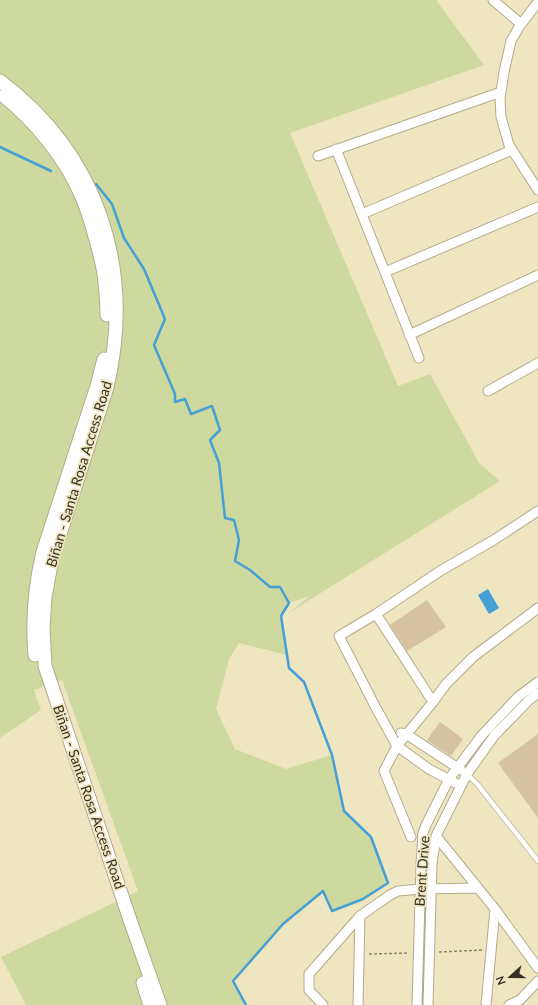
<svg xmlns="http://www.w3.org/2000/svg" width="538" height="1005" viewBox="0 0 538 1005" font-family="Lato,sans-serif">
<rect width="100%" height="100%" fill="#eee5c1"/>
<path fill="#ced99f" d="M 0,0 L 436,0 L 484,65 L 290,133 L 398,386 L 430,374 L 479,463 L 500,481 L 287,614 L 310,596 L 289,603 L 281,616 L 287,655 L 239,643 L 229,659 L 216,709 L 235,749 L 286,769 L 332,755 L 344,811 L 371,837 L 388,883 L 363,899 L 332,911 L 322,892 L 283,924 L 233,981 L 246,1005 L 26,1005 L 1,957 L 138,891 L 62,680 L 34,690 L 41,710 L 0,738 Z"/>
<path fill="#45a0d5" d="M 488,589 L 499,608 L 489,614 L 478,595 Z"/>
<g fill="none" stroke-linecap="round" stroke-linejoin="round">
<path stroke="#45a0d5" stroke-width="2.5" d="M 0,147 L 51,171
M 96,184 L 112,204 L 124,238 L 144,269 L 165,319 L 154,345 L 175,394 L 175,402 L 185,399 L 191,414 L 212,406 L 220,430 L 210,440 L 219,463 L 225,518 L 234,520 L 239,540 L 235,561 L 250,570 L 270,587 L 280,587 L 289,603 L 281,616 L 289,668 L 304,682 L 332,755 L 344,811 L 371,837 L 388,883 L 363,899 L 332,911 L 323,891 L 283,924 L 233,981 L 246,1005"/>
</g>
<path fill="#d6c1a2" d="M 427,600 L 446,627 L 407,651 L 390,625 Z
M 440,722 L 463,739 L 451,756 L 427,740 Z
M 538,734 L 538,818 L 498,763 Z"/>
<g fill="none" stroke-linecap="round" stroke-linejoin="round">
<defs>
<path id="lane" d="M 467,774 L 478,785 L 538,861"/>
<path id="street" d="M 493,0 L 521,24
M 538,2 L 519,27 L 511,41 L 504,72 L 500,98 L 501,117 L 509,145 L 538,190
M 336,149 L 419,358
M 318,156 L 501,92
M 362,214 L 512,150
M 385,272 L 538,207
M 409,335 L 538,275
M 488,391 L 538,363
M 376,614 L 433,702 L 446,684 L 473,657 L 538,608
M 401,733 L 406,734 L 461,770
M 461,786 L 429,769 L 397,746 L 376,708 L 339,636 L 376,614 L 440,571 L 492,541 L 538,511
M 436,836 L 495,909 L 538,968
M 411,837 L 384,771 L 397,746 L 433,702
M 323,1005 L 309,990 L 309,974 L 360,916 L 390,895 L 398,891 L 420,889 L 478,888
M 358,1005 L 360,916
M 417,1005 L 421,864 L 423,833 L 426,825 L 449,779 L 482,735 L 519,696 L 538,682
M 428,1005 L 432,864 L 436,836 L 467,774 L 494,736 L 528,701 L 538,693
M 486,1005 L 495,909
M 509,1005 L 520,1000 L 538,981"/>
<path id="secondary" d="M 0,81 C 98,155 135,268 107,387 L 52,559 L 45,597 L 43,628 L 45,666 L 130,920 L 160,1005
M 4,96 C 36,122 66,159 82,197 C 88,211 92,225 96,240 C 100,254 104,268 105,282 C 106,293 107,304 107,315
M 35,655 C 32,620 35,585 43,552 L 97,386 L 104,359
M 143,983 L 150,1005"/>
</defs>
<use href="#lane" stroke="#b4ab89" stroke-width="6"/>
<use href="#street" stroke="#b4ab89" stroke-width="11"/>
<use href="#secondary" stroke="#b4ab89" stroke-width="15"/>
<path stroke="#8c866e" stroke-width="1.5" stroke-dasharray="3 2" stroke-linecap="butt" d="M 439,952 L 483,950
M 369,954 L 409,953"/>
<use href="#lane" stroke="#fff" stroke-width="4.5"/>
<use href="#street" stroke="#fff" stroke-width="9"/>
<use href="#secondary" stroke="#fff" stroke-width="13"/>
</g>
<g text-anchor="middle" stroke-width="3.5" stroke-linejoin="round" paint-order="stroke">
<g font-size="14" fill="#343123" stroke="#eee5c1">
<text transform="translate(79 474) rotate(-73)" y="5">Biñan - Santa Rosa Access Road</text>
<text transform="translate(89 797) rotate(71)" y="5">Biñan - Santa Rosa Access Road</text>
<text transform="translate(422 871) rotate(-86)" y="5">Brent Drive</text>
</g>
</g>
<g transform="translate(510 977) rotate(249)" stroke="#eee5c1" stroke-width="3" paint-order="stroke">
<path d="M0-3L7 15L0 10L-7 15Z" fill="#343123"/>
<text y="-6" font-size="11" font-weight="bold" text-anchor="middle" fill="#343123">N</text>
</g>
</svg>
